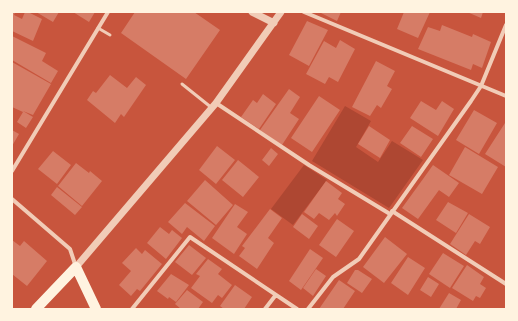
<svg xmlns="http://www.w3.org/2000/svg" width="518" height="321" viewBox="0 0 518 321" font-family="'PT Sans Narrow',sans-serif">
<rect width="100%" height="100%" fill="#c8553d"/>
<path fill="#ae4732" d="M 345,106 L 371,121 L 356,147 L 378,162 L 392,141 L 423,160 L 389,208 L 312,161 Z
M 304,165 L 327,180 L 293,225 L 271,209 Z"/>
<path fill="#d67c66" d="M 12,12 L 15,12 L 14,15 L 22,19 L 25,12 L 28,12 L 42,19 L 33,41 L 12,31 Z
M 36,12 L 59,12 L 53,22 Z
M 73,12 L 95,12 L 89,22 Z
M 135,12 L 194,12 L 220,30 L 186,79 L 121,33 Z
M 319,12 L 341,12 L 337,21 Z
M 404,12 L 430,12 L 418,38 L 397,29 Z
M 467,12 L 483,12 L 481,18 Z
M 307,21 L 328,30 L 309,66 L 289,55 Z
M 442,25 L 472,37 L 473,34 L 491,42 L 482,68 L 473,64 L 471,70 L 418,49 L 428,27 L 440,31 Z
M 12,36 L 46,53 L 42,61 L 58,71 L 51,83 L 12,60 Z
M 340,40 L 355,49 L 338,82 L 329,77 L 325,84 L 306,74 L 324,41 L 336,48 Z
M 376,61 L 395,71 L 387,86 L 392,89 L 381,108 L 377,105 L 370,116 L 352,107 Z
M 12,62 L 51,84 L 33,115 L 23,111 L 33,117 L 26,128 L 17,122 L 23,112 L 12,107 Z
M 110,75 L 127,88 L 136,77 L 146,85 L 124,117 L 121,114 L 115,123 L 87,100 L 93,91 L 96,93 Z
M 289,89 L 300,97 L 290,113 L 299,119 L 282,145 L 260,130 Z
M 263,94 L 276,104 L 259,129 L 241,117 L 253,100 L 257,103 Z
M 319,96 L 340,110 L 312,152 L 291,138 Z
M 421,101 L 436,110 L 442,101 L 454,109 L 438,136 L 410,118 Z
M 474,110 L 497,123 L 479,154 L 456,140 Z
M 505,123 L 506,123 L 506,167 L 485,154 Z
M 369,126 L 390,140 L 380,158 L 358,144 Z
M 412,126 L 433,139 L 421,157 L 400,143 Z
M 12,130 L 19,134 L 12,146 Z
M 217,146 L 235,160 L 216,184 L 199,170 Z
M 465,147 L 498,167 L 482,194 L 449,175 Z
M 271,148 L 278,154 L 269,166 L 262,160 Z
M 53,151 L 71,165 L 57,184 L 38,169 Z
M 238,160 L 259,177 L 243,197 L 222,180 Z
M 76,163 L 89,173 L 90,171 L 102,181 L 82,206 L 58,186 Z
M 433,165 L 459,183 L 449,197 L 423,179 Z
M 423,179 L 439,190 L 418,219 L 402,208 Z
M 205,180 L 233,205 L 216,225 L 187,201 Z
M 326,181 L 342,193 L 338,199 L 345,204 L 337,216 L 335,213 L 329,220 L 319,213 L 314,219 L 304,212 Z
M 57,187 L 82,207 L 75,215 L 51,195 Z
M 448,202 L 468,213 L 456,233 L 436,220 Z
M 185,203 L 215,226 L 204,241 L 187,227 L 182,234 L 168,222 Z
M 235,204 L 248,212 L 237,227 L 247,234 L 234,254 L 212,238 Z
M 270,209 L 282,218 L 268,238 L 274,243 L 257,269 L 239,256 L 245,248 L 242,246 Z
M 302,214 L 318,226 L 309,239 L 293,227 Z
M 469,214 L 490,227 L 480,244 L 475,241 L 466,255 L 450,244 Z
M 337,219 L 354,231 L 336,257 L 319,245 Z
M 160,227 L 169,234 L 172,230 L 182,238 L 166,259 L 147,243 Z
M 385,237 L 407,254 L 384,283 L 363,267 Z
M 12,240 L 20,246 L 24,241 L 47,261 L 27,286 L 12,274 Z
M 189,245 L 206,258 L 192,275 L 175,262 Z
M 136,248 L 142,254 L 145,250 L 162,264 L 140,291 L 137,289 L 131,296 L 119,285 L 131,271 L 122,263 Z
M 310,249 L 323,258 L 301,290 L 289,281 Z
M 443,253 L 464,266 L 450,288 L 429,274 Z
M 408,257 L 425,268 L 408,295 L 391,283 Z
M 208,259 L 222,269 L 218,274 L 232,285 L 222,298 L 218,295 L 212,303 L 191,288 L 200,276 L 196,274 Z
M 467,265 L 484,277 L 480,284 L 486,288 L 480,298 L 476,296 L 473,301 L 452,288 Z
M 316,269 L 326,276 L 313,296 L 303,288 Z
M 355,270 L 358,270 L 372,279 L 362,293 L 347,283 Z
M 171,274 L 189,285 L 176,302 L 169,297 L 168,299 L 157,291 Z
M 428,277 L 439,284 L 431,297 L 420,290 Z
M 339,280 L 355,291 L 343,309 L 319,309 Z
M 235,285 L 252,297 L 244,309 L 224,309 L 220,306 Z
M 187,290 L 203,302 L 198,309 L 181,309 L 175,304 Z
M 449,293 L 461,300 L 456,309 L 439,309 Z"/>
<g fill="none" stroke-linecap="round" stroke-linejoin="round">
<path stroke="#f1ccb7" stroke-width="3" d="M 98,28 L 110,35
M 182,84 L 212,108"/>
<path stroke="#f1ccb7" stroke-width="4" d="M 304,12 L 506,96
M 216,103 L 309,165 L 390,214
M 12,171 L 108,12
M 12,199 L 70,249 L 76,267
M 392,211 L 506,284
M 132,309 L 190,237 L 297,309
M 265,309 L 275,296
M 308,309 L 333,277 L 359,259 L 471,101 L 481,86 L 506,25"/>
<path stroke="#f1ccb7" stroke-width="7" d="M 252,12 L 274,23
M 76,267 L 216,103 L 281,12"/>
<path stroke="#fff3e0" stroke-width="10" d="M 36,309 L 76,267 L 96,309"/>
</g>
<rect width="518" height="321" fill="none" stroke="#fff3e0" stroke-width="26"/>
</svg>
